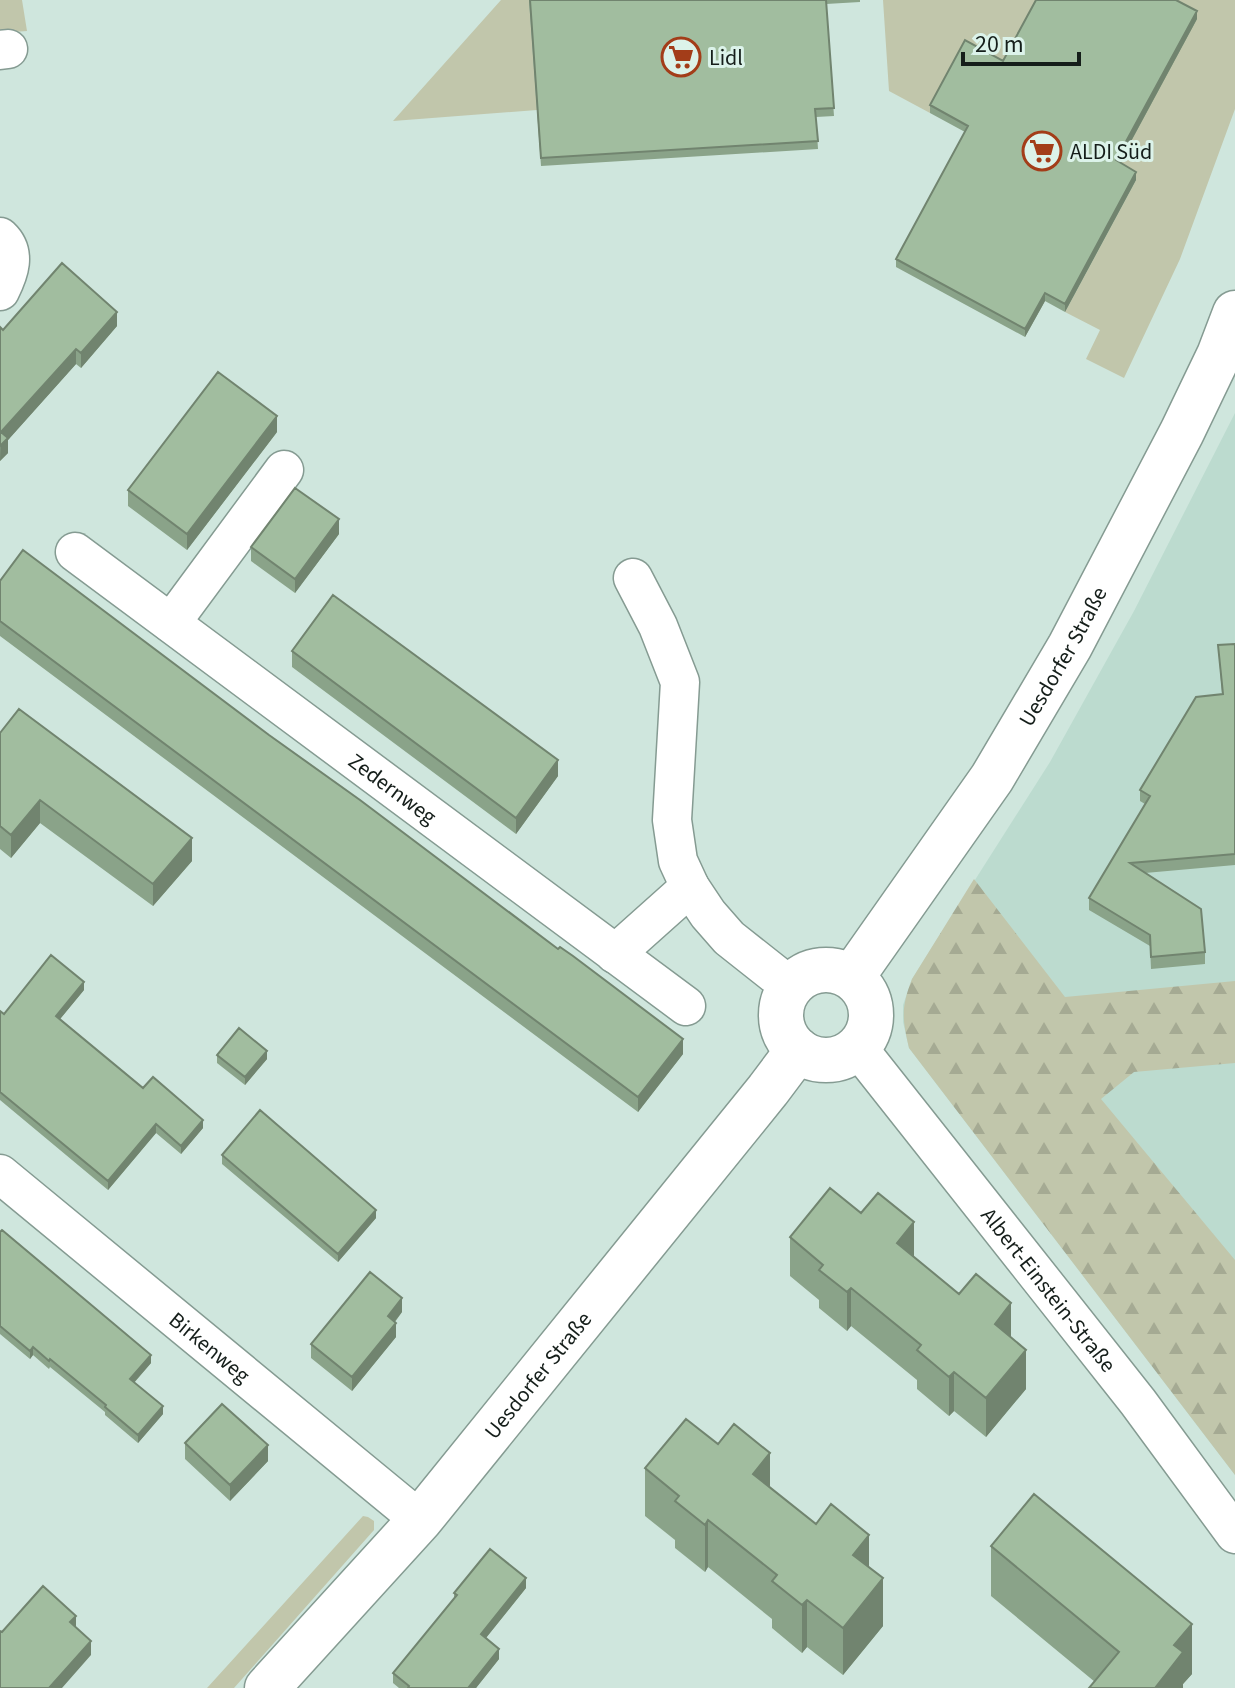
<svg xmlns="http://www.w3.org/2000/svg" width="1235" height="1688" viewBox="0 0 1235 1688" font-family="'Source Sans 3',sans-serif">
<defs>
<pattern id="forest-firs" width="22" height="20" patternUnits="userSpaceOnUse" patternTransform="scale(2)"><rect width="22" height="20" fill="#c1c6ab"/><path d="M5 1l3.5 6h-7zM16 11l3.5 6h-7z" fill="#a5aa93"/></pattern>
</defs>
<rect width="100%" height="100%" fill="#cfe6dd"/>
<path fill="#bcdbcf" d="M 1235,413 L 1235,1475 L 909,1048 L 903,1022 L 903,1005 L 912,979 L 1050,762 L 1134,611 Z"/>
<path fill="#c1c6ab" d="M 0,0 L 22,0 L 27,31 L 0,33 Z
M 501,0 L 529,0 L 537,110 L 393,121 Z
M 883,0 L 1040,0 L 1003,69 L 965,48 L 930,113 L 889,91 Z
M 1161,0 L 1235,0 L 1235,109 L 1180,259 L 1124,378 L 1086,359 L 1100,330 L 1065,312 L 1136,180 L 1116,169 Z
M 363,1516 L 368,1517 L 374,1521 L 374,1530 L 234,1688 L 207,1688 Z"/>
<path fill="url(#forest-firs)" d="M 974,879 L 1065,997 L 1235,981 L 1235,1063 L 1134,1072 L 1101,1099 L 1235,1260 L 1235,1475 L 909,1048 C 902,1018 901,1008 912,979 Z"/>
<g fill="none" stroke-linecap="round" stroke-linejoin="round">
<defs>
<g id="street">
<path d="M 0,50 L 8,49"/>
<path d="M 0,237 C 17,253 9,273 0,291"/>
<path id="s1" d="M 75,552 L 686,1006"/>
<path d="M 633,578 L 658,626 L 680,682 L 672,820 L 678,861 L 690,887 L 708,914 L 729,938 L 791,987"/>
<path d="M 171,623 L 284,470"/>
<path d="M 615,954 L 690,887"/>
<path id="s2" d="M 858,1048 L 1138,1402 L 1235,1534"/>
<path id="s3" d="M 0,1174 L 420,1520"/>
</g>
<g id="secondary">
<circle cx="826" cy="1015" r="45"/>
<path id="s4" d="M 852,977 L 992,778 L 1070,646 L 1182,432 L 1219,355 L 1235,313"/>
<path id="s5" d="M 267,1688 L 420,1520 L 768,1090 L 798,1050"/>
</g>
</defs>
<use href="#street" stroke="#859b92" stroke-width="41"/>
<use href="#secondary" stroke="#859b92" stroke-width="47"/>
<use href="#street" stroke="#fff" stroke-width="38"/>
<use href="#secondary" stroke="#fff" stroke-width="44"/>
</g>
<path fill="#8aa389" d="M 529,0 L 860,0 L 860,2 L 826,4 L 834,116 L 816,117 L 818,149 L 541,166 Z
M 1197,19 L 1120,162 L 1136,180 L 1065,312 L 1045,301 L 1025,337 L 896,267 L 896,259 L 965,132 L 930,113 L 930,105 L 1003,61 Z
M 117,326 L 81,368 L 76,364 L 8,440 L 8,453 L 0,461 L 0,327 L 3,330 Z
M 277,432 L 187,550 L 128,506 L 128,490 Z
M 339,534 L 295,593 L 251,561 L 251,547 Z
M 0,581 L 269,735 L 558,949 L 683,1054 L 638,1112 L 0,636 Z
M 1235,644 L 1235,865 L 1145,873 L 1205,952 L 1205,964 L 1151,969 L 1150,946 L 1089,910 L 1089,898 L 1145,804 L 1140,801 L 1140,790 L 1222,694 L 1218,645 Z
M 292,651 L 558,776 L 516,834 L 292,667 Z
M 0,733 L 192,861 L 153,906 L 40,823 L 11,858 L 0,849 Z
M 84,990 L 60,1019 L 143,1088 L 203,1128 L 181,1154 L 156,1133 L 108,1190 L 0,1100 L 0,1011 L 4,1014 Z
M 217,1055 L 267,1059 L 245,1085 L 217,1063 Z
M 222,1155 L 376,1218 L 338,1262 L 222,1164 Z
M 0,1232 L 151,1363 L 134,1383 L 163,1414 L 138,1443 L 105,1415 L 105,1412 L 50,1367 L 49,1369 L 33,1355 L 30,1359 L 0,1334 Z
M 790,1237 L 914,1257 L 1011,1337 L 1026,1389 L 986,1437 L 954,1411 L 949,1416 L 917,1389 L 917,1380 L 851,1326 L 847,1331 L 819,1308 L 819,1300 L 790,1276 Z
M 402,1312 L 395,1322 L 396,1337 L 352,1391 L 311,1358 L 311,1344 Z
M 185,1443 L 268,1461 L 230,1501 L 185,1459 Z
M 645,1468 L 770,1488 L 869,1568 L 883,1626 L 843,1675 L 807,1647 L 802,1653 L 772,1628 L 772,1619 L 708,1567 L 705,1572 L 675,1548 L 675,1540 L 645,1516 Z
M 991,1546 L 1192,1674 L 1183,1684 L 1183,1688 L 1095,1682 L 991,1596 Z
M 526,1588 L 486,1638 L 499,1659 L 476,1688 L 399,1688 L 393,1683 L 393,1673 L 454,1598 L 454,1593 Z"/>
<path fill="#71846f" d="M 1197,11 L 1197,19 L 1116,169 L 1116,160 Z
M 1136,172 L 1136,180 L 1065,312 L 1065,304 Z
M 1045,293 L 1045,301 L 1025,337 L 1025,329 Z
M 117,312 L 117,326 L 81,368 L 81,353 Z
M 76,349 L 76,364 L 8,440 L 8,453 L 0,461 L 1,432 Z
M 277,416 L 277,432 L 187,550 L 187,534 Z
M 339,519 L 339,534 L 295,593 L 295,579 Z
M 558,760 L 558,776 L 516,834 L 516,818 Z
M 40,800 L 40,823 L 11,858 L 11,835 Z
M 192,838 L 192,861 L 153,906 L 153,884 Z
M 84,982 L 84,990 L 56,1024 L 56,1016 Z
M 683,1039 L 683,1054 L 638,1112 L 638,1097 Z
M 267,1051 L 267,1059 L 245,1085 L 245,1077 Z
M 203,1120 L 203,1128 L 181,1154 L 181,1146 Z
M 156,1124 L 156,1133 L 108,1190 L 108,1181 Z
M 376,1210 L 376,1218 L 338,1262 L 338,1254 Z
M 914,1222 L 914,1261 L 897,1243 Z
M 851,1288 L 851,1326 L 847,1331 L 847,1292 Z
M 402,1298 L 402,1312 L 388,1330 L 388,1316 Z
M 1011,1303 L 1011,1342 L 995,1324 Z
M 396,1323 L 396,1337 L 352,1391 L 352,1377 Z
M 33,1347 L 33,1355 L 30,1359 L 30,1351 Z
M 1026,1350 L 1026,1389 L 986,1437 L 986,1398 Z
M 151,1355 L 151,1363 L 130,1387 L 130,1379 Z
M 954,1372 L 954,1411 L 949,1416 L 949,1377 Z
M 163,1406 L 163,1414 L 138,1443 L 138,1435 Z
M 268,1445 L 268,1461 L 230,1501 L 230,1485 Z
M 770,1453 L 770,1500 L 753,1474 Z
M 708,1520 L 708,1567 L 705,1572 L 705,1525 Z
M 869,1535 L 869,1582 L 853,1555 Z
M 526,1578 L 526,1588 L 481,1644 L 481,1634 Z
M 883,1578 L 883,1626 L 843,1675 L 843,1628 Z
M 807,1600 L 807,1647 L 802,1653 L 802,1605 Z
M 76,1616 L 76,1630 L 70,1622 Z
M 1192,1624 L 1192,1674 L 1183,1684 L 1183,1688 L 1155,1688 L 1174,1645 Z
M 91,1641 L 91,1655 L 62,1688 L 49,1688 Z
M 499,1649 L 499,1659 L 476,1688 L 468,1688 Z"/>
<path fill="#a1bd9f" stroke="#71846f" stroke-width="2" d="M 530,0 L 826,0 L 834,108 L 815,109 L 818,141 L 541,158 Z
M 1036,0 L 1176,0 L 1197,11 L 1116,160 L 1136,172 L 1065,304 L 1045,293 L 1025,329 L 896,259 L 968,126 L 930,105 L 965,40 L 1003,61 Z
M 62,263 L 117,312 L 81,353 L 76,349 L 1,432 L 8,438 L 0,446 L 0,327 L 3,330 Z
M 218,372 L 277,416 L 187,534 L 128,490 Z
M 295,488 L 339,519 L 295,579 L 251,547 Z
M 23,550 L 269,735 L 360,800 L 558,949 L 560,947 L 573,956 L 683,1039 L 638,1097 L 0,621 L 0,581 Z
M 333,595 L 558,760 L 516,818 L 292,651 Z
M 1235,644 L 1235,854 L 1130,863 L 1201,909 L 1205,952 L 1151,957 L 1150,935 L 1089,898 L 1150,796 L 1140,790 L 1196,697 L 1223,694 L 1218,645 Z
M 19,709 L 192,838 L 153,884 L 40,800 L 11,835 L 0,826 L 0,733 Z
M 51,955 L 84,982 L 56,1016 L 143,1088 L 153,1077 L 203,1120 L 181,1146 L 156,1124 L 108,1181 L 0,1092 L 0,1011 L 4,1014 Z
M 239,1028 L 267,1051 L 245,1077 L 217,1055 Z
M 260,1110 L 376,1210 L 338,1254 L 222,1155 Z
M 830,1188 L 861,1213 L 878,1193 L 914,1222 L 897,1243 L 959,1294 L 976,1274 L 1011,1303 L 995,1324 L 1026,1350 L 986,1398 L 954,1372 L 949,1377 L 917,1350 L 921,1345 L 851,1288 L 847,1292 L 819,1270 L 823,1265 L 790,1237 Z
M 2,1230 L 151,1355 L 130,1379 L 163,1406 L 138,1435 L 105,1407 L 106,1405 L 50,1359 L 49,1361 L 33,1347 L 30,1351 L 0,1326 L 0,1232 Z
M 370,1272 L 402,1298 L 388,1316 L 396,1323 L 352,1377 L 311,1344 Z
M 222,1404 L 268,1445 L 230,1485 L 185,1443 Z
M 686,1419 L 718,1444 L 734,1424 L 770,1453 L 753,1474 L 816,1524 L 831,1504 L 869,1535 L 853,1555 L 883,1578 L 843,1628 L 807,1600 L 802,1605 L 772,1581 L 777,1575 L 708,1520 L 705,1525 L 675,1501 L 679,1496 L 645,1468 Z
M 1034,1494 L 1192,1624 L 1174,1645 L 1183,1652 L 1155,1688 L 1089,1688 L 1119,1652 L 991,1546 Z
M 490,1549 L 526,1578 L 481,1634 L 499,1649 L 468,1688 L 408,1688 L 409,1686 L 393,1673 L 457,1595 L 454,1593 Z
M 43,1586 L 76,1616 L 70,1622 L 91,1641 L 49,1688 L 0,1688 L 0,1631 L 2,1632 Z"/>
<defs>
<symbol id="supermarket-ring" viewBox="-11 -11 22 22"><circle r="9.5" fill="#dcf3ea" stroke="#a33d19" stroke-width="1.5"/><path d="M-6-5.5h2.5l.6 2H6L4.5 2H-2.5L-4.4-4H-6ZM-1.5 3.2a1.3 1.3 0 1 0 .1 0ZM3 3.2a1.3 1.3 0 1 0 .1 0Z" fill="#a33d19"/></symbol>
</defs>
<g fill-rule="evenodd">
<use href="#supermarket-ring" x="659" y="35" width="44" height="44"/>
<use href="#supermarket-ring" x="1020" y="129" width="44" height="44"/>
</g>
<g text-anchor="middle" stroke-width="6" stroke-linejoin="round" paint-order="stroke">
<g font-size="22" fill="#151e1a" stroke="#dcf3ea" text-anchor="start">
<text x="709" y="65">Lidl</text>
<text x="1070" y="159">ALDI Süd</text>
</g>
<g font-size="22" fill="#151e1a" stroke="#dcf3ea">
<text dy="8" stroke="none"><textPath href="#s4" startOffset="384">Uesdorfer Straße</textPath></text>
<text dy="8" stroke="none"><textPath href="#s1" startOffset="396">Zedernweg</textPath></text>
<text dy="8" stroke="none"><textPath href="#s2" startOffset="308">Albert-Einstein-Straße</textPath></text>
<text dy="8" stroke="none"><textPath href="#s3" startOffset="272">Birkenweg</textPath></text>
<text dy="8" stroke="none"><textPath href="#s5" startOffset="414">Uesdorfer Straße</textPath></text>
</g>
</g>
<path d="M963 52v12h116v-12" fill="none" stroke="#151e1a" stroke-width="4"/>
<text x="975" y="52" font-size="24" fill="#151e1a" stroke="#dcf3ea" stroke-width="6" paint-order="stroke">20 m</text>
</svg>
